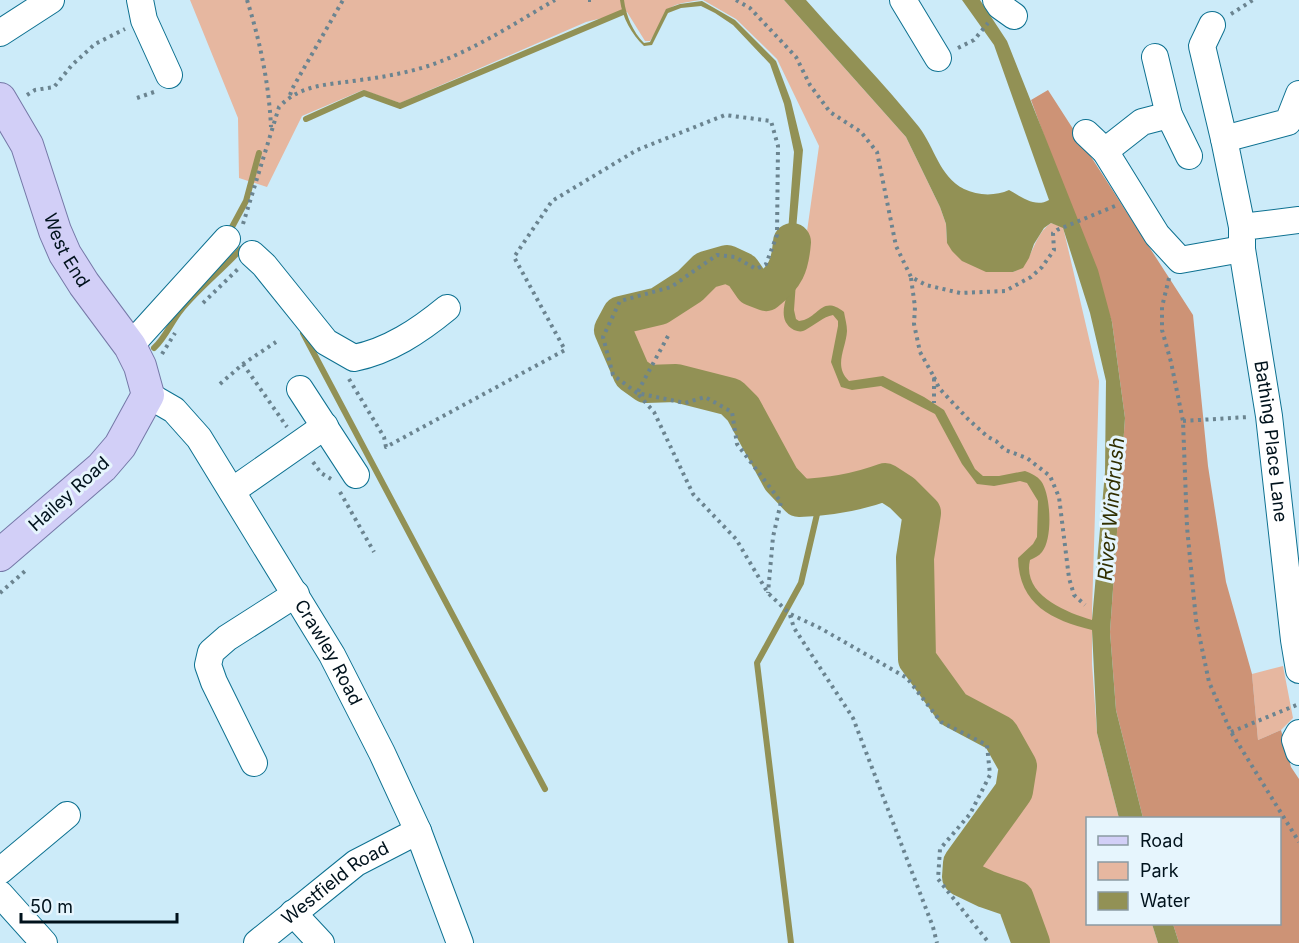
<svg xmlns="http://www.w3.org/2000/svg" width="1299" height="943" viewBox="0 0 1299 943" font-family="Inter,sans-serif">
<rect width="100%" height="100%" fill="#ccebf9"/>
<path fill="#e6b7a0" d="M 190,0 L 701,0 C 656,6 672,10 650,41 L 645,41 L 627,12 L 586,22 L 400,103 L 363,90 L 302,116 L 267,187 L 239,178 L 238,118 Z
M 703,0 L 784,0 L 906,137 L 940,207 L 946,224 L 947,243 L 1013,272 C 1035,262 1031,237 1051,223 L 1063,227 L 1099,381 L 1092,612 L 1092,664 L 1097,733 L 1119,818 L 1088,818 L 1088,924 L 1152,924 L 1158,943 L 1042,943 L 1024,894 L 970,870 L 1023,792 L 1027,765 L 1009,728 L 961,700 L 927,657 L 932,510 L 885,468 L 802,487 L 787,472 L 754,406 L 740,389 L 675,368 L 640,368 L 625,332 L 629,324 L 668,313 L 712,278 L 728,273 L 751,295 L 767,301 L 780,290 L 803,260 L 819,146 L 777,59 L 736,19 Z
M 1283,666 L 1293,718 L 1281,730 L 1258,740 L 1252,674 Z"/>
<path fill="#cd9376" d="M 1048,90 L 1193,315 L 1208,466 L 1226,582 L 1252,674 L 1258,740 L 1281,730 L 1291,767 L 1299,779 L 1299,943 L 1179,943 L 1173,924 L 1280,924 L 1280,818 L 1143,818 L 1116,710 L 1110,632 L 1125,418 L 1112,322 L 1031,100 Z"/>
<path fill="#929155" d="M 620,0 L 624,0 C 626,16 633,32 644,43 L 650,42 L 666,9 L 680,4 L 702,1 L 735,20 L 776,61 L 791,101 L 803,150 L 793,264 L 796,282 L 794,310 L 796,319 L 799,321 C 819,319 821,294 844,312 C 845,318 847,325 847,331 C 846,349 833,366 849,381 L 883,376 L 924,397 L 944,410 L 975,469 L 983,476 L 999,476 L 1025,471 C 1031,473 1037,476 1041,481 C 1051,494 1053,539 1042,552 C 1039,556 1034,558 1030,560 C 1022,595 1065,612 1092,620 L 1105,472 L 1106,381 L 1090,313 L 1063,228 L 1051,223 L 1044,228 L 1034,244 L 1029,258 L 1023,268 L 1013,272 L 986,272 L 962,261 L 952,251 L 947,243 L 946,224 L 940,207 L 906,137 L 784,0 L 806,0 C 843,42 884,83 919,127 C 935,148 939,176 964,189 C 978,196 996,196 1009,190 C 1022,197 1035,208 1049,200 L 994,45 L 962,0 L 980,0 L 1007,41 L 1098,270 L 1112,322 L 1125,418 L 1110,632 L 1116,710 L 1143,818 L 1119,818 L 1097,733 L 1092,630 C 1052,620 1019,605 1018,558 L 1033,544 L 1037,537 L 1038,501 L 1027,483 L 1020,481 L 994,486 L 977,484 L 962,464 L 935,414 L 881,386 L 852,390 L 841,387 L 831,362 L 838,326 L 838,321 L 833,315 C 823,317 816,324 807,329 C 803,332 799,332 794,330 C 774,319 789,296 790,280 L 785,278 L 777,290 L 771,285 L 786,259 L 794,152 L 784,104 L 770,64 L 733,25 L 715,13 L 701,6 L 681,8 L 668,13 L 652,45 L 644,46 C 632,35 622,17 620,0 Z
M 1152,924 L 1173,924 L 1179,943 L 1158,943 Z"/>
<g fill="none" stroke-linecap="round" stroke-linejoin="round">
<path stroke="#929155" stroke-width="6" d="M 306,119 L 364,93 L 400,106 L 623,12
M 232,227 L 246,201 L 259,153
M 303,333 L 545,789
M 154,348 C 166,337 171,322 181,310 C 199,288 222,270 241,249 L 245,255
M 791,943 L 757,663 L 801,583 L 821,497"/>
<path stroke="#929155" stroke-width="38" d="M 792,242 C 790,266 786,276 766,292 L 753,287 L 742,271 L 727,264 L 706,270 L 690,286 L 659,306 L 621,315 L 613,330 L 632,374 L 646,384 L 676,383 L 731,397 L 743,409 L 781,479 L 799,498 C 828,497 858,492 885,482 L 902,493 L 922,513 L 915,558 L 917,659 L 953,709 L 1000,734 L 1018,766 L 1014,791 L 962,863 L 961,877 L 986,889 L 1015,899 L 1031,943"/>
<defs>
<g id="minor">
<path d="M 140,0 L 144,20 L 169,75"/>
<path d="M 903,0 L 938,58"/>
<path d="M 996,0 L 1000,6 L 1014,16"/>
<path d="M 1212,25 L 1202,46 L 1224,139 L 1242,227"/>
<path d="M 0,33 L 51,0"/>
<path d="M 1155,57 L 1169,115 L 1189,156"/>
<path d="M 1086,133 L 1105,151 L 1157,235 L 1180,260 L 1242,249"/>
<path d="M 1224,139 L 1288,122 L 1299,94"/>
<path d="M 1105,151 L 1142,122 L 1169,115"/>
<path id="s1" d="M 1299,220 L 1242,227 L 1242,249 L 1269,416 L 1294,640 L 1299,670"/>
<path d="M 252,254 L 264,265 L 326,342 L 354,358 C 389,351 419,331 447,308"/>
<path d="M 130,346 L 227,239"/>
<path d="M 300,389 L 356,475"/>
<path id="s2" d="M 148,395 L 174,410 L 199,438 L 332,655 L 382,753 L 418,831 L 460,943"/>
<path d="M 232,491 L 325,426"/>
<path d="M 1299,733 L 1295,740 L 1299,752"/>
<path d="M 254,763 L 214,682 L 208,665 L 211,652 L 227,638 L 296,594"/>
<path d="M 0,871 L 67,815"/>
<path d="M 0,894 L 44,943"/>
<path d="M 293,913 L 321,943"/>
<path id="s3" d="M 257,943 L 356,863 L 418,831"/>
</g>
<g id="major">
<path id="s4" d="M 0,99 L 27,145 L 55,231 L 65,254 L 84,284 L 130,346 L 140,366 L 148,395 L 120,446 L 102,467 L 0,555"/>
</g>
</defs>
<use href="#minor" stroke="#0d7191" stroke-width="28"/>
<use href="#major" stroke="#7578a7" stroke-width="34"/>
<path stroke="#6b8490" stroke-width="4" stroke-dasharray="3 4.5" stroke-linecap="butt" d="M 247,0 C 260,41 269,84 271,127
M 588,0 L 595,0
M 736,0 L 750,8 L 796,57 L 810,85 L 830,112 L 861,132 L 877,152 L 896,246 L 911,277 L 926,285 L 960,293 L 1005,291 L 1031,277 L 1042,267 L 1054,250 L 1053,233 L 1057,230 L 1115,206
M 1231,14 L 1253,0
M 958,48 L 974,40 L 988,23
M 27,95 L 35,90 L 54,87 L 72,65 L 95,44 L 125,29
M 290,95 L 292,89 L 343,0
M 137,98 L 154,92
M 243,224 L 279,107 C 302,83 330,85 360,80 C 383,77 406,73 428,66 C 473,51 515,23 555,0
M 911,278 L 915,307 L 914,324 L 920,352 L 934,377 L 934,403
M 1169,278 L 1162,307 L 1162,330 L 1171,362 L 1183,421 L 1187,527 L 1196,620 L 1209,682 L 1231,732 L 1299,842
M 203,303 L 238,269
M 668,336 L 637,393 L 654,412 L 693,494 L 736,539 L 768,593 L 790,614 L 820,628 L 907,678 L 941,722 L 987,745 L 990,775 L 970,814 L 940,849 L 938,879 L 989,943
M 162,354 L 175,333
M 243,364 L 287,427
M 934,377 L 939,388 L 968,419 L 988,437 L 996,441 L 1005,450 L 1027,458 L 1050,476 L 1059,497 L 1069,578 L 1074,595 L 1085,605
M 349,379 L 384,437 L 386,447 L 565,350 L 514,257 L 552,201 L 637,150 L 725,115 L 771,121 L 778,146 L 777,235 L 766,264 L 756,269 L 735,257 L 717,255 L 671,287 L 620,301 L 603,337 L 613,375 L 637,393 L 685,403 L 705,397 L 732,412 L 737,444 L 781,502 L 773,537 L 768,593
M 220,384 L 243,364 L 276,342
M 1183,421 L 1248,417
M 313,462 L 321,473 L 331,479
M 340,492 L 374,552
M 0,593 L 25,571
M 790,615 L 794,628 L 853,718 L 933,927 L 937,943
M 1231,732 L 1299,704"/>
<use href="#minor" stroke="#fff" stroke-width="26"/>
<use href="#major" stroke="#d2cff7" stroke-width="32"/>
</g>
<g text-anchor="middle" stroke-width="6" stroke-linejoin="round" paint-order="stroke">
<g font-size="18" fill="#00121c" stroke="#e6f5fd">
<text dy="6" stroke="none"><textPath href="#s4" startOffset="166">West End</textPath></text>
<text dy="6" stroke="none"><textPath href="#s1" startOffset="274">Bathing Place Lane</textPath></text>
<text transform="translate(69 494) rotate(-42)" y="6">Hailey Road</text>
<text dy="6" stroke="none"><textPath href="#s2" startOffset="318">Crawley Road</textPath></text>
<text dy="6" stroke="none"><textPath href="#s3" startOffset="99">Westfield Road</textPath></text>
</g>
<g font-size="20" font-style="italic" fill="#312f00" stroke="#e6f5fd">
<text transform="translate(1111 509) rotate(-85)" y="7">River Windrush</text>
</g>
</g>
<rect x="1086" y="817" width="195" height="108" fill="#e6f5fd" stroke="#8a9aa3" stroke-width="1.5"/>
<rect x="1098" y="836" width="30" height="9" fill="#d2cff7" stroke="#8a9aa3" stroke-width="1.5"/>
<text x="1140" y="847" font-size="18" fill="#00121c">Road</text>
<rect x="1098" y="862" width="30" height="18" fill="#e6b7a0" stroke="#8a9aa3" stroke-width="1.5"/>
<text x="1140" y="877" font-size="18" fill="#00121c">Park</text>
<rect x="1098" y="892" width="30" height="18" fill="#929155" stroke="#8a9aa3" stroke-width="1.5"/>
<text x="1140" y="907" font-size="18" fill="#00121c">Water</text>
<path d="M21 913v9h156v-9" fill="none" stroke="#00121c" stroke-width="3"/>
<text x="30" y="913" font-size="18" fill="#00121c" stroke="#e6f5fd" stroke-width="4.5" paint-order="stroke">50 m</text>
</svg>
